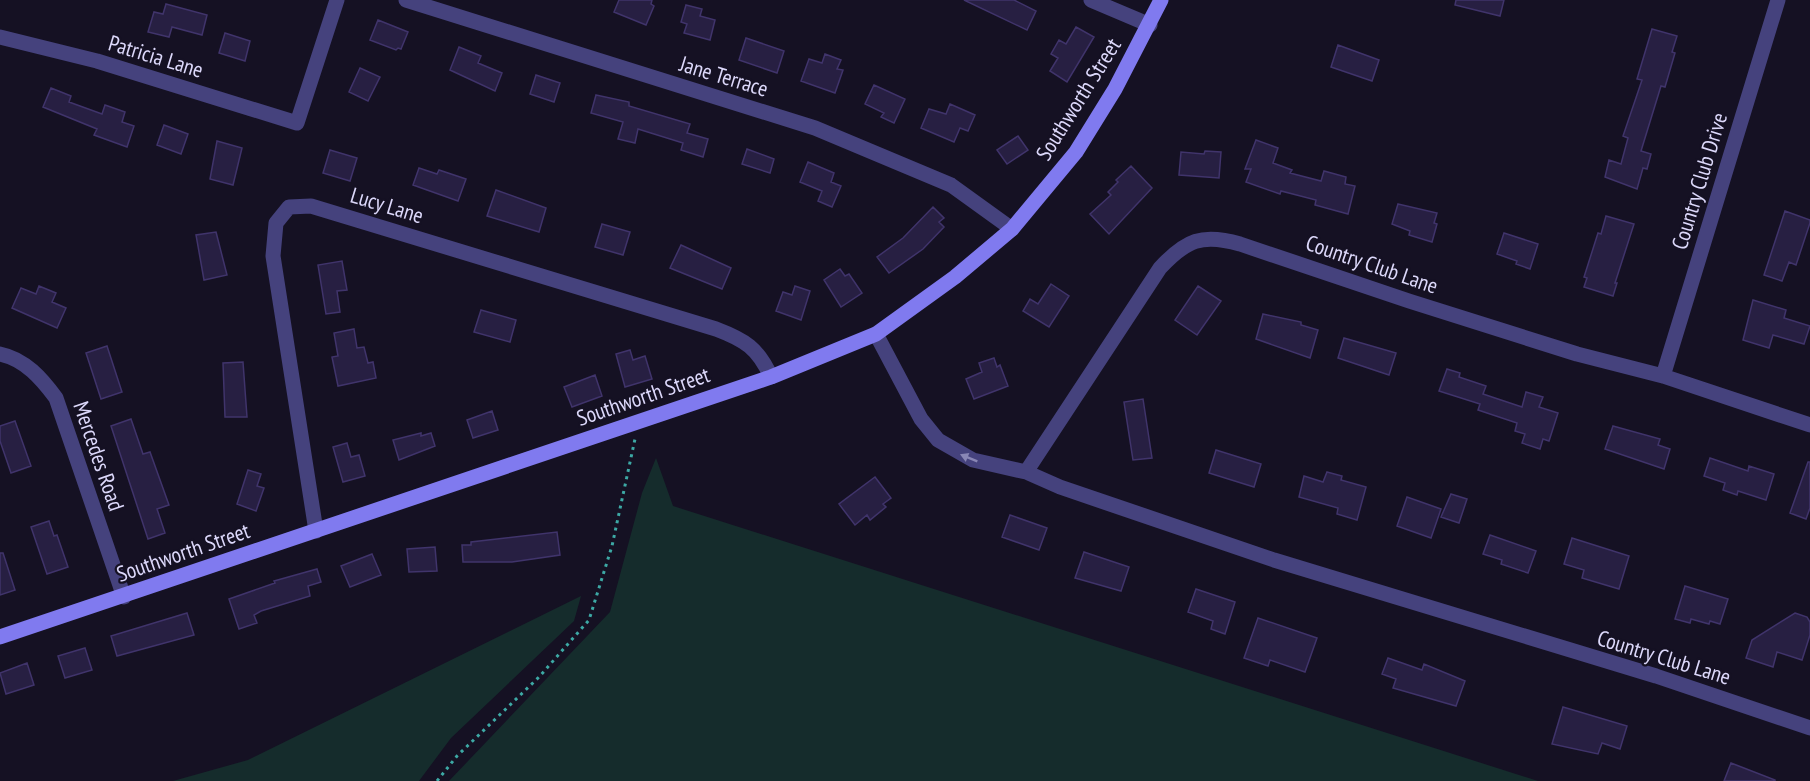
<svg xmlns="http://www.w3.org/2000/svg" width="1810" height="781" viewBox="0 0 1810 781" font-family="'PT Sans Narrow',sans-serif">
<rect width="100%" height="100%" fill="#151123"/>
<path fill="#152c2c" d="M 656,458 L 673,506 L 1538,781 L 449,781 L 610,612 L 642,493 Z
M 581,596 L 574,621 L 451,738 L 419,781 L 173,781 L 248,760 Z"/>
<path fill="#271f42" stroke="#40346b" stroke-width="1.5" d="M 619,0 L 652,0 L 651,4 L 654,6 L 646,25 L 614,12 Z
M 964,0 L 1014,0 L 1036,11 L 1027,30 Z
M 1456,0 L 1504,0 L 1500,16 L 1455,5 Z
M 166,4 L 207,15 L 202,35 L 172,27 L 169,37 L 148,32 L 154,12 L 163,14 Z
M 686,5 L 702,9 L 700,16 L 715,20 L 710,40 L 684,33 L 687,24 L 681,22 Z
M 378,20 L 408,32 L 401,49 L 398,48 L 396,50 L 370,40 Z
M 1076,27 L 1094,37 L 1067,82 L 1050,71 L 1058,58 L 1051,54 L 1059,40 L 1066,44 Z
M 1652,29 L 1677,36 L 1672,52 L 1675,53 L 1665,87 L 1661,86 L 1641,151 L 1651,154 L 1647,169 L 1643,168 L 1637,189 L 1605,177 L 1609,160 L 1621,164 L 1628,138 L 1623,136 L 1642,80 L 1637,79 Z
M 225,33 L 250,41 L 245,61 L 219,53 Z
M 746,38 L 784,51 L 777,73 L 739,60 Z
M 1338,45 L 1379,60 L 1372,81 L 1331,67 Z
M 459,47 L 481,56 L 478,63 L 502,73 L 495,91 L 450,70 Z
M 825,54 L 841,60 L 837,69 L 843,70 L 835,93 L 801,81 L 809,59 L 822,63 Z
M 360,68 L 380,77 L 368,101 L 349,92 Z
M 536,75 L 560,83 L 554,102 L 530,94 Z
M 874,85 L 905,99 L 894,123 L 881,117 L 884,113 L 865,104 Z
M 51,88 L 71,96 L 69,102 L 102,114 L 105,105 L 125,112 L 122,122 L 134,126 L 127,147 L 94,135 L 97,129 L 43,107 Z
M 596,95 L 629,102 L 629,106 L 690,124 L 687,133 L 708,139 L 703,157 L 681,150 L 683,143 L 638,129 L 635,143 L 618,139 L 623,122 L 591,113 Z
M 950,104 L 975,115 L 968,131 L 960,128 L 954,142 L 921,128 L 929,109 L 946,114 Z
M 164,125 L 188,134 L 181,154 L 157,145 Z
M 1018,136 L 1028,150 L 1007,164 L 997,150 Z
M 1256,140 L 1278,148 L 1273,163 L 1292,170 L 1290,173 L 1321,181 L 1324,171 L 1346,177 L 1345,184 L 1355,186 L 1348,214 L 1315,205 L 1316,200 L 1281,191 L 1280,194 L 1246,182 L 1251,169 L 1245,169 Z
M 217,141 L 242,148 L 233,185 L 210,179 Z
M 747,149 L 774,159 L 770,173 L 742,164 Z
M 330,150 L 357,158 L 350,181 L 323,173 Z
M 1205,151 L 1221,152 L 1219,178 L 1179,175 L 1181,152 L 1204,154 Z
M 808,162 L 834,173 L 831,182 L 841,186 L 832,207 L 818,201 L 822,191 L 800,182 Z
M 1131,166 L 1152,188 L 1109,234 L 1090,214 L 1111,195 L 1108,192 L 1118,182 L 1116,180 Z
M 419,168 L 437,174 L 439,170 L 466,179 L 458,201 L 413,185 Z
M 496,190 L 546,208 L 539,232 L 487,216 Z
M 1398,204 L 1437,213 L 1434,223 L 1437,224 L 1432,242 L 1409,235 L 1410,231 L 1392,224 Z
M 933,207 L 944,218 L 939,222 L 944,227 L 923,249 L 889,273 L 877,257 L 903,238 Z
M 1785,211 L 1810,220 L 1810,223 L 1796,265 L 1789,262 L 1782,281 L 1764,275 Z
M 1606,216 L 1634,224 L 1615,283 L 1617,283 L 1613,296 L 1584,287 L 1587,278 L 1584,277 L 1598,233 L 1601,234 Z
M 602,224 L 630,232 L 623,255 L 595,247 Z
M 216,232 L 227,275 L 204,280 L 196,235 Z
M 1504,233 L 1538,244 L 1530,269 L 1516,264 L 1517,261 L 1497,254 Z
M 681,245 L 731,268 L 722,289 L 670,268 Z
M 342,261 L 347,290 L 337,291 L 340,312 L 326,314 L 318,265 Z
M 840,269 L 845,276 L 849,274 L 862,293 L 841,307 L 824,280 Z
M 1051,284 L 1069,296 L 1049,327 L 1023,311 L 1030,299 L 1038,304 Z
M 39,286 L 56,293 L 52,302 L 66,308 L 57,328 L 12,308 L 21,288 L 36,294 Z
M 795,286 L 810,291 L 801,320 L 776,311 L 783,292 L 792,295 Z
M 1198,286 L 1221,301 L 1197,335 L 1175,320 Z
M 1753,300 L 1786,310 L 1784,318 L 1810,326 L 1804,344 L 1773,335 L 1769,348 L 1743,340 Z
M 481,310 L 516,320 L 510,342 L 474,332 Z
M 1263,314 L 1301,322 L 1301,325 L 1318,330 L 1310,358 L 1256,339 Z
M 354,329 L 357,348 L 364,347 L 368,363 L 373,362 L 376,378 L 338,386 L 332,357 L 338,356 L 334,333 Z
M 1344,338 L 1396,353 L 1389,375 L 1338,358 Z
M 107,346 L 122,392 L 101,399 L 86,353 Z
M 630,350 L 633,360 L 645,356 L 652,379 L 625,387 L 616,354 Z
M 994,358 L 997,367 L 1000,365 L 1008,386 L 974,399 L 966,379 L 982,372 L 979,363 Z
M 243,362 L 247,417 L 225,417 L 223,363 Z
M 1447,369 L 1460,373 L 1459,377 L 1486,386 L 1483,394 L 1522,407 L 1526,392 L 1543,397 L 1539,407 L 1558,413 L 1549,441 L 1543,439 L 1540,449 L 1522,443 L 1525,434 L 1515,431 L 1517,423 L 1478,410 L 1480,404 L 1439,391 Z
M 595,375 L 602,396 L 572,407 L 564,387 Z
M 1143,399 L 1152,458 L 1133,460 L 1124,402 Z
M 492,411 L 498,430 L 473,438 L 467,420 Z
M 131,419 L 143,454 L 150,452 L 169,505 L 157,509 L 165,533 L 148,539 L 111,426 Z
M 15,421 L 31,466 L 11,473 L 0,441 L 0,426 Z
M 1613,426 L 1660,439 L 1658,445 L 1670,449 L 1664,469 L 1605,449 Z
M 421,433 L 421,436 L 431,433 L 435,446 L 399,460 L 393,440 Z
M 347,443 L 351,457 L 359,455 L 365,476 L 343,482 L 333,447 Z
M 1216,450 L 1261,464 L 1254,487 L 1209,473 Z
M 1710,458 L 1748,471 L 1749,466 L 1774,474 L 1766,500 L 1738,491 L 1737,495 L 1723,490 L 1725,483 L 1704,476 Z
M 1808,462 L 1810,462 L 1810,508 L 1806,519 L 1790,513 Z
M 248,470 L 261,474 L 257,486 L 264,488 L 256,511 L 237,504 Z
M 1327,472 L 1342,476 L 1341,480 L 1366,487 L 1357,520 L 1337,514 L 1338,508 L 1299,497 L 1304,476 L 1323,482 Z
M 875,477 L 891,498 L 883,504 L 886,507 L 870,520 L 867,515 L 855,525 L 839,504 Z
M 1451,494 L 1467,499 L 1459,523 L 1441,517 Z
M 1407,497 L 1441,509 L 1431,538 L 1397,526 Z
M 1010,515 L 1047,528 L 1039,550 L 1002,537 Z
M 49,521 L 54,536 L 57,535 L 68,567 L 47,574 L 31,527 Z
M 557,532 L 560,555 L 512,562 L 463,562 L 462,545 L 471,545 L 471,542 Z
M 1490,535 L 1536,551 L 1528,573 L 1501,564 L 1502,560 L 1483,554 Z
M 1572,538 L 1629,556 L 1619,589 L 1582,578 L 1584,570 L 1564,564 Z
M 435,547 L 437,571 L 409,572 L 407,549 Z
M 1084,552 L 1129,567 L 1121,591 L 1075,578 Z
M 0,553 L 3,553 L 15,590 L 0,595 Z
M 372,554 L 381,575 L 350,587 L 341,566 Z
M 317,569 L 321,582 L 308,586 L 310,596 L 261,611 L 254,615 L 257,623 L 239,629 L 229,599 L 275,583 L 274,581 Z
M 1685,586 L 1728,599 L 1720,624 L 1710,621 L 1709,624 L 1691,619 L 1690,623 L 1675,619 Z
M 1196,589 L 1235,602 L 1225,634 L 1211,629 L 1213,621 L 1188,612 Z
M 187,613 L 194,635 L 117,656 L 111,636 Z
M 1795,613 L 1807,617 L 1810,622 L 1810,635 L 1802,660 L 1777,652 L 1773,667 L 1746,658 L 1752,640 Z
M 1258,618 L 1317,638 L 1305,672 L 1270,660 L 1268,666 L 1244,658 Z
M 85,648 L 92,670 L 65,678 L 58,656 Z
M 1388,658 L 1422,670 L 1424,664 L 1465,681 L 1456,706 L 1393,688 L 1396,679 L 1382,674 Z
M 27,663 L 34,685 L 6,694 L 0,673 Z
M 1563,707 L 1627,726 L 1620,749 L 1602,743 L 1598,754 L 1552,744 Z
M 1731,763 L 1775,780 L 1775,781 L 1724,781 Z"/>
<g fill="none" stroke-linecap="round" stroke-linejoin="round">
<path stroke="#3da9a5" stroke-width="3" stroke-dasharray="3 4.5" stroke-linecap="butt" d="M 437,781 L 457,756 L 539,677 L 589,620 L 612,546 L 635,439"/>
<path stroke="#45427d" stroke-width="15" d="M 406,0 L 815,128 L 951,185 L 1012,229
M 1091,0 L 1150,25
M 0,37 L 97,61 L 297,123 L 337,0
M 876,334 L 921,419 L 938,440 L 973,460 L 1026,472 L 1060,487 L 1274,560 L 1656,676 L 1810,728
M 0,354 C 25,359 42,379 56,398 L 124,597
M 1663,376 L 1778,0
M 1026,472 L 1160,268 C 1186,240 1202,233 1240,244 L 1409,301 L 1577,354 L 1663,376 L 1810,425
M 316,531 L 273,256 L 276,223 L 289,207 L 311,206 L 716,329 C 745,340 758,348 771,377"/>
<path stroke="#807aef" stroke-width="15" d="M 0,637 L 771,377 L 876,334 L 955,277 L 1012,229 L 1076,152 L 1115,89 L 1161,0"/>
</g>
<defs><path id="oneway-solid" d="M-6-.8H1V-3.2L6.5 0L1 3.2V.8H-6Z" transform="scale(1.5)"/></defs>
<use fill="#8986b5" href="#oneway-solid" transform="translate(969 458) rotate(-158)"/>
<g text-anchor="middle" stroke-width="4.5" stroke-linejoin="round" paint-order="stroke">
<g font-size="22" fill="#dcd8fa" stroke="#151123">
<text transform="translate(156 56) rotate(17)" y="8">Patricia Lane</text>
<text transform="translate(724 76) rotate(17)" y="8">Jane Terrace</text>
<text transform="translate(1078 99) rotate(-58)" y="8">Southworth Street</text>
<text transform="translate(1699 181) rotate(-73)" y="8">Country Club Drive</text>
<text transform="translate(387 205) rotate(17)" y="8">Lucy Lane</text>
<text transform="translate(1372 264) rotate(19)" y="8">Country Club Lane</text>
<text transform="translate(643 396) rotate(-19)" y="8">Southworth Street</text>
<text transform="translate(99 456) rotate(71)" y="8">Mercedes Road</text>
<text transform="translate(183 552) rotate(-19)" y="8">Southworth Street</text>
<text transform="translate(1664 657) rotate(17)" y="8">Country Club Lane</text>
</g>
</g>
</svg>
